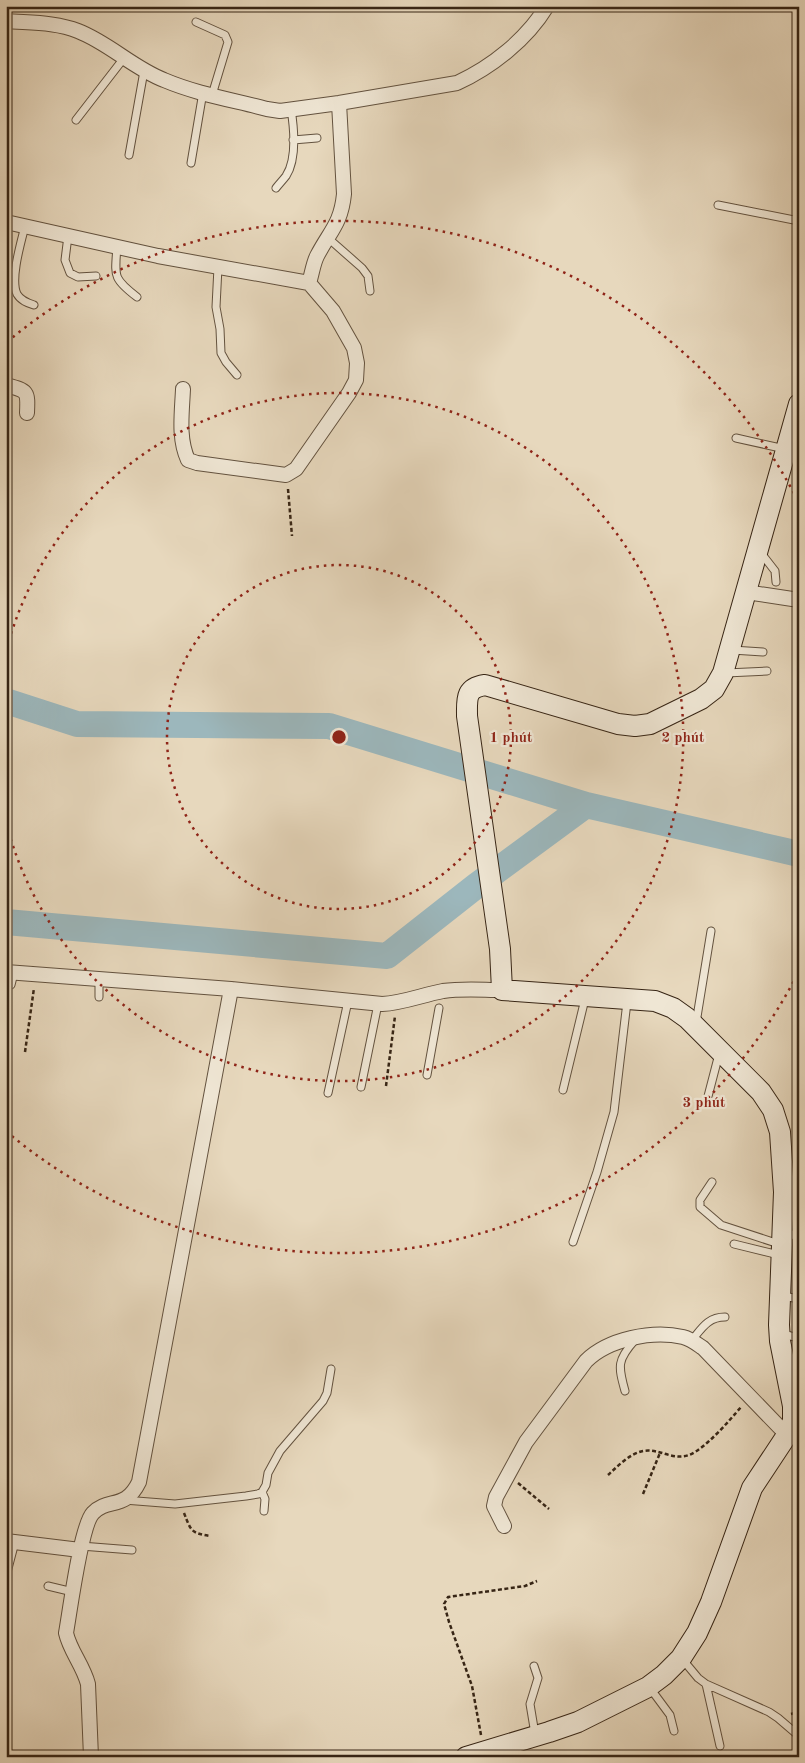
<svg xmlns="http://www.w3.org/2000/svg" width="805" height="1763" viewBox="0 0 805 1763" font-family="'Old Standard TT',serif">
<rect width="100%" height="100%" fill="#e7d8bd"/>
<filter id="stains"><feTurbulence type="fractalNoise" baseFrequency=".004" numOctaves="4"/><feColorMatrix values="0 0 0 0 .2 0 0 0 0 .09 0 0 0 0 .02 0 0 0 .5 -.17"/></filter>
<radialGradient id="worn" r=".72"><stop offset=".6" stop-color="#630" stop-opacity="0"/><stop offset="1" stop-color="#630" stop-opacity=".3"/></radialGradient>
<g fill="none" stroke-linecap="round" stroke-linejoin="round">
<path stroke="#9cb7bc" stroke-width="26" d="M 6,701 L 77,724 L 329,726 L 586,805
M 6,922 L 387,956 L 476,886 L 586,805 L 799,854"/>
<defs>
<path id="lane" d="M 196,22 L 225,35 L 228,42 L 212,95
M 76,120 L 124,58
M 293,140 L 317,138
M 129,155 L 144,71
M 191,163 L 203,92
M 276,188 C 279,184 283,180 286,176 C 297,159 294,128 291,109
M 718,205 L 799,221
M 25,226 C 21,242 10,279 17,294 C 21,301 28,303 34,305
M 68,236 L 65,260 L 70,273 L 78,277 L 96,276
M 328,238 L 362,268 L 368,276 L 370,291
M 117,246 C 115,276 112,278 137,297
M 218,267 L 216,307 L 220,329 L 221,353 L 226,362 L 237,375
M 736,438 L 785,449
M 761,553 L 775,571 L 776,582
M 732,650 L 763,652
M 726,673 L 767,671
M 6,988 L 11,985 L 14,973
M 99,997 L 99,979
M 696,1023 L 711,931
M 427,1075 L 439,1008
M 361,1087 L 378,1004
M 563,1090 L 585,999
M 328,1093 L 348,1001
M 706,1104 L 719,1054
M 712,1182 L 700,1200 L 700,1207 L 721,1225 L 779,1244
M 785,1231 L 799,1238
M 573,1242 L 597,1172 L 614,1112 L 627,1002
M 734,1244 L 779,1255
M 783,1296 L 799,1299
M 782,1334 L 799,1338
M 692,1340 C 702,1328 708,1317 725,1317
M 625,1391 C 618,1366 617,1360 635,1340
M 262,1492 L 265,1499 L 264,1511
M 124,1500 L 175,1504 L 246,1496 L 258,1494 L 262,1492 L 266,1485 L 268,1473 L 280,1451 L 323,1401 L 327,1393 L 331,1369
M 81,1546 L 132,1550
M 6,1576 L 15,1542
M 48,1586 L 73,1592
M 683,1660 L 698,1678 L 706,1684 L 769,1712 L 778,1718 L 799,1736
M 534,1666 L 538,1678 L 530,1704 L 535,1734
M 706,1684 L 720,1746
M 650,1688 L 670,1715 L 674,1731"/>
<path id="street" d="M 6,21 C 29,23 56,22 78,31 C 109,43 133,68 164,80 C 197,94 233,100 267,109 L 280,111 L 339,103 L 457,83 C 492,67 527,39 547,6
M 6,222 L 158,256 L 309,283 L 333,311 L 354,348 L 357,363 L 356,380 L 349,393 L 296,469 L 286,475 L 197,463 L 188,460 C 178,438 182,413 183,389
M 309,283 C 312,274 313,264 317,256 C 330,231 341,224 344,194 L 339,103
M 6,385 C 28,391 28,391 27,413
M 746,592 L 799,600
M 6,972 L 231,989 L 382,1004 C 403,1003 422,995 443,991 C 463,988 483,990 502,990
M 784,1192 L 799,1192
M 504,1526 L 494,1506 L 496,1497 L 526,1442 L 586,1361 C 608,1339 652,1330 683,1337 C 691,1339 697,1344 703,1348 L 787,1435
M 6,1541 L 80,1550
M 91,1757 L 88,1684 C 83,1665 70,1651 66,1633 C 70,1611 81,1525 93,1513 C 108,1497 125,1511 139,1482 L 231,989"/>
<path id="secondary" d="M 466,1757 L 549,1732 L 578,1722 L 648,1687 L 664,1675 L 681,1658 L 697,1633 L 711,1602 L 752,1488 L 787,1435 L 793,1421 L 793,1406 L 780,1341 L 779,1325 L 784,1192 L 780,1132 L 773,1110 L 761,1092 L 687,1018 L 673,1008 L 655,1001 L 502,990 L 500,949 L 467,716 C 467,699 465,688 485,685 L 618,724 L 635,726 L 650,724 L 701,699 L 714,689 L 723,673 L 799,404"/>
</defs>
<use href="#lane" stroke="#63523f" stroke-width="9"/>
<use href="#street" stroke="#63523f" stroke-width="16"/>
<use href="#secondary" stroke="#372515" stroke-width="22"/>
<path stroke="#372515" stroke-width="2.5" stroke-dasharray="4 2.5" stroke-linecap="butt" d="M 288,489 L 292,536
M 25,1052 L 34,988
M 386,1086 L 395,1016
M 608,1475 C 618,1466 629,1454 643,1451 C 659,1448 673,1461 689,1455 C 705,1449 730,1420 741,1407
M 518,1483 L 549,1509
M 643,1494 L 660,1453
M 6,1510 L 7,1527
M 184,1513 C 191,1531 191,1533 210,1536
M 791,1714 L 799,1712
M 481,1735 L 472,1686 L 449,1622 L 444,1604 L 448,1597 L 525,1586 L 537,1581"/>
<use href="#lane" stroke="#efe6d4" stroke-width="7"/>
<use href="#street" stroke="#efe6d4" stroke-width="14"/>
<use href="#secondary" stroke="#efe6d4" stroke-width="20"/>
</g>
<g fill="none" stroke="#8f2418" stroke-width="2.5" stroke-dasharray="2.5 5">
<circle cx="339" cy="737" r="172"/>
<path d="M7 648A344 344 0 1 1 7 826"/>
<path d="M797 975A516 516 0 0 1 7 1132M7 342A516 516 0 0 1 797 499"/>
</g>
<circle cx="339" cy="737" r="8" fill="#8f2418" stroke="#efe6d4" stroke-width="2.5"/>
<g font-size="15" text-anchor="middle" font-weight="bold" fill="#8f2418" stroke="#efe6d4" stroke-width="4.5" stroke-linejoin="round" paint-order="stroke">
<text x="511" y="742">1 phút</text>
<text x="683" y="742">2 phút</text>
<text x="704" y="1107">3 phút</text>
</g>
<rect width="805" height="1763" fill="none" stroke="#e7d8bd" stroke-width="25"/>
<rect x="8" y="8" width="790" height="1748" fill="none" stroke="#372515" stroke-width="2.5"/>
<rect x="12" y="12" width="780" height="1738" fill="none" stroke="#372515"/>
<rect width="100%" height="100%" filter="url(#stains)"/>
<rect width="100%" height="100%" fill="url(#worn)"/>
</svg>
